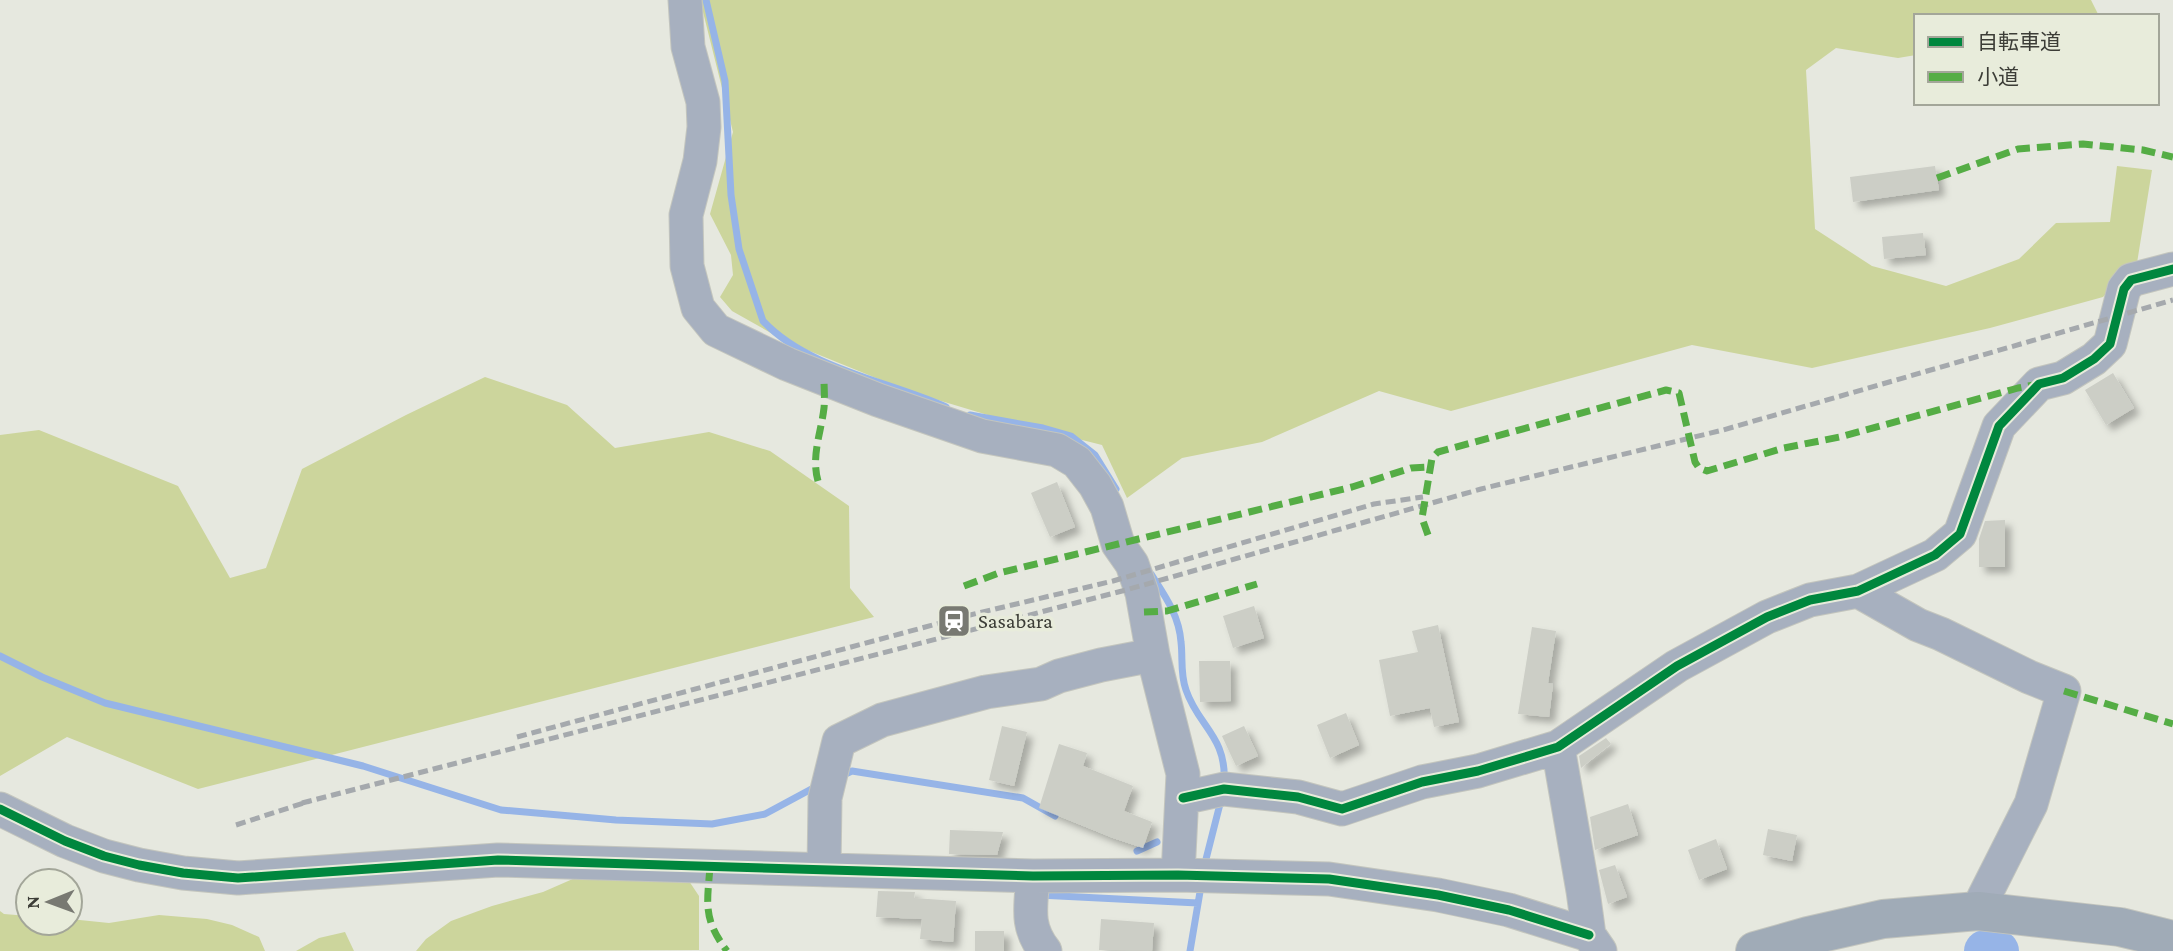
<svg xmlns="http://www.w3.org/2000/svg" width="2173" height="951" viewBox="0 0 2173 951" font-family="'Crimson Pro','Noto Sans JP',serif">
<defs>
<filter id="shadow"><feDropShadow dx="6" dy="6" stdDeviation="3.5" flood-color="#0004"/></filter>
</defs>
<rect width="100%" height="100%" fill="#e6e8df"/>
<path fill="#ccd59c" d="M 700,0 L 2091,0 L 2099,16 L 1916,16 L 1916,55 L 1898,58 L 1836,48 L 1806,70 L 1815,229 L 1872,266 L 1946,286 L 2019,259 L 2056,223 L 2110,222 L 2117,166 L 2152,170 L 2137,263 L 2103,297 L 1990,328 L 1812,368 L 1692,345 L 1451,411 L 1379,391 L 1262,442 L 1182,458 L 1127,498 L 1102,445 L 1011,422 L 908,391 L 785,341 L 732,311 L 720,297 L 733,275 L 731,255 L 710,214 L 733,132 Z
M 485,377 L 567,405 L 615,448 L 709,432 L 770,451 L 849,506 L 850,588 L 874,617 L 198,789 L 67,737 L 0,776 L 0,435 L 39,430 L 178,486 L 230,578 L 266,568 L 302,469 L 406,415 Z
M 575,878 L 689,881 L 699,896 L 699,950 L 416,951 L 426,939 L 451,921 L 492,906 L 543,892 Z
M 0,911 L 4,914 L 28,916 L 28,923 L 70,923 L 70,919 L 109,923 L 159,915 L 207,919 L 232,925 L 259,937 L 265,951 L 0,951 Z
M 345,932 L 354,951 L 296,951 L 319,938 Z"/>
<g fill="none" stroke-linecap="round" stroke-linejoin="round">
<path stroke="#96b4e7" stroke-width="7" d="M 706,0 L 725,81 L 731,195 L 739,249 L 763,321 C 808,369 888,381 946,407
M 970,415 L 1043,428 L 1071,436 L 1095,455 L 1116,489
M 1151,574 C 1165,596 1179,615 1181,642 C 1183,658 1180,674 1186,690 C 1198,726 1227,737 1224,782
M 0,656 L 42,677 L 105,703 L 363,766 L 501,810 L 616,820 L 712,824 L 765,814 L 817,786
M 841,776 L 852,771 L 1023,798 L 1055,816
M 1137,851 L 1157,842
M 1204,867 L 1221,800
M 1039,895 L 1198,903
M 1190,951 L 1201,886"/>
<path stroke="#96b4e7" stroke-width="42" d="M 1985,951 L 1998,951"/>
</g>
<path fill="#cccec6" filter="url(#shadow)" d="M 1935,166 L 1939,190 L 1853,202 L 1850,177 Z
M 1923,233 L 1926,255 L 1884,259 L 1882,237 Z
M 2113,373 L 2134,408 L 2106,425 L 2085,390 Z
M 1057,482 L 1075,527 L 1050,537 L 1031,493 Z
M 2005,520 L 2005,567 L 1979,567 L 1979,539 L 1985,521 Z
M 1254,606 L 1264,638 L 1233,648 L 1223,616 Z
M 1438,625 L 1459,722 L 1434,727 L 1430,708 L 1390,716 L 1379,660 L 1418,652 L 1412,631 Z
M 1532,627 L 1556,631 L 1548,683 L 1553,684 L 1549,717 L 1518,714 Z
M 1199,661 L 1230,661 L 1231,701 L 1200,702 Z
M 1346,713 L 1359,745 L 1330,758 L 1317,725 Z
M 1002,726 L 1027,732 L 1014,786 L 989,780 Z
M 1244,726 L 1258,756 L 1236,766 L 1222,736 Z
M 1606,738 L 1611,744 L 1581,768 L 1579,756 Z
M 1059,744 L 1087,753 L 1083,766 L 1133,786 L 1124,811 L 1152,822 L 1143,848 L 1113,838 L 1039,808 Z
M 1628,804 L 1638,835 L 1595,850 L 1590,817 Z
M 1768,829 L 1797,835 L 1792,861 L 1763,855 Z
M 950,830 L 1003,832 L 997,855 L 949,854 Z
M 1716,839 L 1727,869 L 1699,880 L 1688,850 Z
M 1615,865 L 1627,897 L 1608,904 L 1599,870 Z
M 878,891 L 915,892 L 914,898 L 956,901 L 953,942 L 920,939 L 922,919 L 876,917 Z
M 1101,919 L 1154,923 L 1152,951 L 1099,950 Z
M 975,931 L 1004,931 L 1004,951 L 975,951 Z"/>
<g fill="none" stroke-linecap="round" stroke-linejoin="round">
<defs>
<path id="minor" d="M 685,0 L 688,47 L 703,102 L 704,127 L 700,161 L 686,215 L 687,266 L 698,308 L 716,330 L 787,364 L 878,400 L 982,436 L 1057,450 L 1077,462 L 1095,485 L 1107,507 L 1118,544 L 1132,564 L 1142,593 L 1153,655 L 1183,774 L 1178,875
M 1858,591 L 1918,625 L 1941,634 L 2029,677 L 2064,691 L 2031,804 L 1984,897 L 1978,911
M 1558,747 L 1583,891 L 1589,935 L 1600,951
M 1183,798 L 1224,789 L 1298,797 L 1342,809 L 1422,782 L 1478,771 L 1558,747 L 1677,666 L 1767,617 L 1810,600 L 1858,591 L 1935,555 L 1960,534 L 1999,426 L 2039,384 L 2063,378 L 2094,359 L 2110,344 L 2124,289 L 2131,280 L 2173,269
M 0,809 L 65,841 L 104,856 L 139,865 L 183,873 L 238,878 L 498,860 L 1033,876 L 1178,875 L 1329,879 L 1438,895 L 1509,910 L 1589,935
M 824,870 L 825,798 L 839,741 L 882,720 L 986,692 L 1041,684 L 1059,676 L 1101,665 L 1153,655
M 1033,876 C 1031,906 1025,926 1045,951"/>
<path id="highway" d="M 1755,951 L 1808,936 L 1883,919 L 1978,911 L 2120,927 L 2173,940"/>
</defs>
<use href="#minor" stroke="#c3c5be" stroke-width="35"/>
<use href="#highway" stroke="#c3c5be" stroke-width="40"/>
<use href="#minor" stroke="#a7b0bf" stroke-width="33"/>
<use href="#highway" stroke="#a0abb7" stroke-width="38"/>
<path stroke="#a5a9ad" stroke-width="5" stroke-dasharray="10 5" stroke-linecap="butt" d="M 517,737 L 970,615 L 1113,581 L 1374,504 L 1423,497
M 302,803 L 1126,590 L 1481,489 L 1723,430 L 2173,300
M 236,825 L 310,801"/>
<path stroke="#55ad45" stroke-width="7" stroke-dasharray="14 7" stroke-linecap="butt" d="M 1937,178 L 2018,149 L 2083,144 L 2143,150 L 2173,157
M 818,481 C 811,456 821,433 824,408 C 825,398 824,388 824,379
M 1428,535 L 1422,518 L 1432,458 L 1438,452 L 1666,390 L 1679,393 L 1695,462 L 1699,468 L 1707,471 L 1784,448 L 1840,437 L 2018,388 L 2039,384
M 964,586 L 999,573 L 1352,487 L 1411,468 L 1430,467
M 1144,612 L 1167,611 L 1257,584
M 2064,691 L 2173,724
M 710,867 C 707,905 703,919 727,951"/>
<defs>
<path id="cycleway" d="M 1183,798 L 1224,789 L 1298,797 L 1342,809 L 1422,782 L 1478,771 L 1558,747 L 1677,666 L 1767,617 L 1810,600 L 1858,591 L 1935,555 L 1960,534 L 1999,426 L 2039,384 L 2063,378 L 2094,359 L 2110,344 L 2124,289 L 2131,280 L 2173,269
M 0,809 L 65,841 L 104,856 L 139,865 L 183,873 L 238,878 L 498,860 L 1033,876 L 1178,875 L 1329,879 L 1438,895 L 1509,910 L 1589,935"/>
</defs>
<use href="#cycleway" stroke="#e8ecdb" stroke-width="13"/>
<use href="#cycleway" stroke="#00873e" stroke-width="9"/>
</g>
<defs>
<symbol id="station-square" viewBox="-11 -11 22 22"><rect x="-9" y="-9" width="18" height="18" rx="4" fill="#787972" stroke="#e8ecdb"/><path d="M-3-6H3Q5-6 5-4V2Q5 4 3 4L4.5 6H3L1.5 4h-3L-3 6H-4.5L-3 4Q-5 4-5 2V-4Q-5-6-3-6ZM-3.5-4v3h7v-3ZM-3.5 1v1.5H-2V1ZM2 1v1.5H3.5V1Z" fill="#fff"/></symbol>
</defs>
<g fill-rule="evenodd">
<use href="#station-square" x="935" y="602" width="38" height="38"/>
</g>
<g text-anchor="middle" stroke-width="7" stroke-linejoin="round" paint-order="stroke">
<g font-size="21" fill="#3c3d37" stroke="#e8ecdb" text-anchor="start">
<text x="978" y="628">Sasabara</text>
</g>
</g>
<rect x="1914" y="14" width="245" height="91" fill="#e8ecdb" stroke="#a3a699" stroke-width="2"/>
<rect x="1928" y="37" width="35" height="10" fill="#00873e" stroke="#a3a699" stroke-width="2"/>
<text x="1977" y="49" font-size="21" fill="#3c3d37">自転車道</text>
<rect x="1928" y="72" width="35" height="10" fill="#55ad45" stroke="#a3a699" stroke-width="2"/>
<text x="1977" y="84" font-size="21" fill="#3c3d37">小道</text>
<g transform="translate(49 902) rotate(269)"><circle r="33" fill="#e8ecdb" stroke="#a3a699" stroke-width="2"/>
<path d="M0-5L12 26L0 18L-12 26Z" fill="#787972"/>
<text y="-10" font-size="19" font-weight="bold" text-anchor="middle" fill="#3c3d37">N</text>
</g>
</svg>
